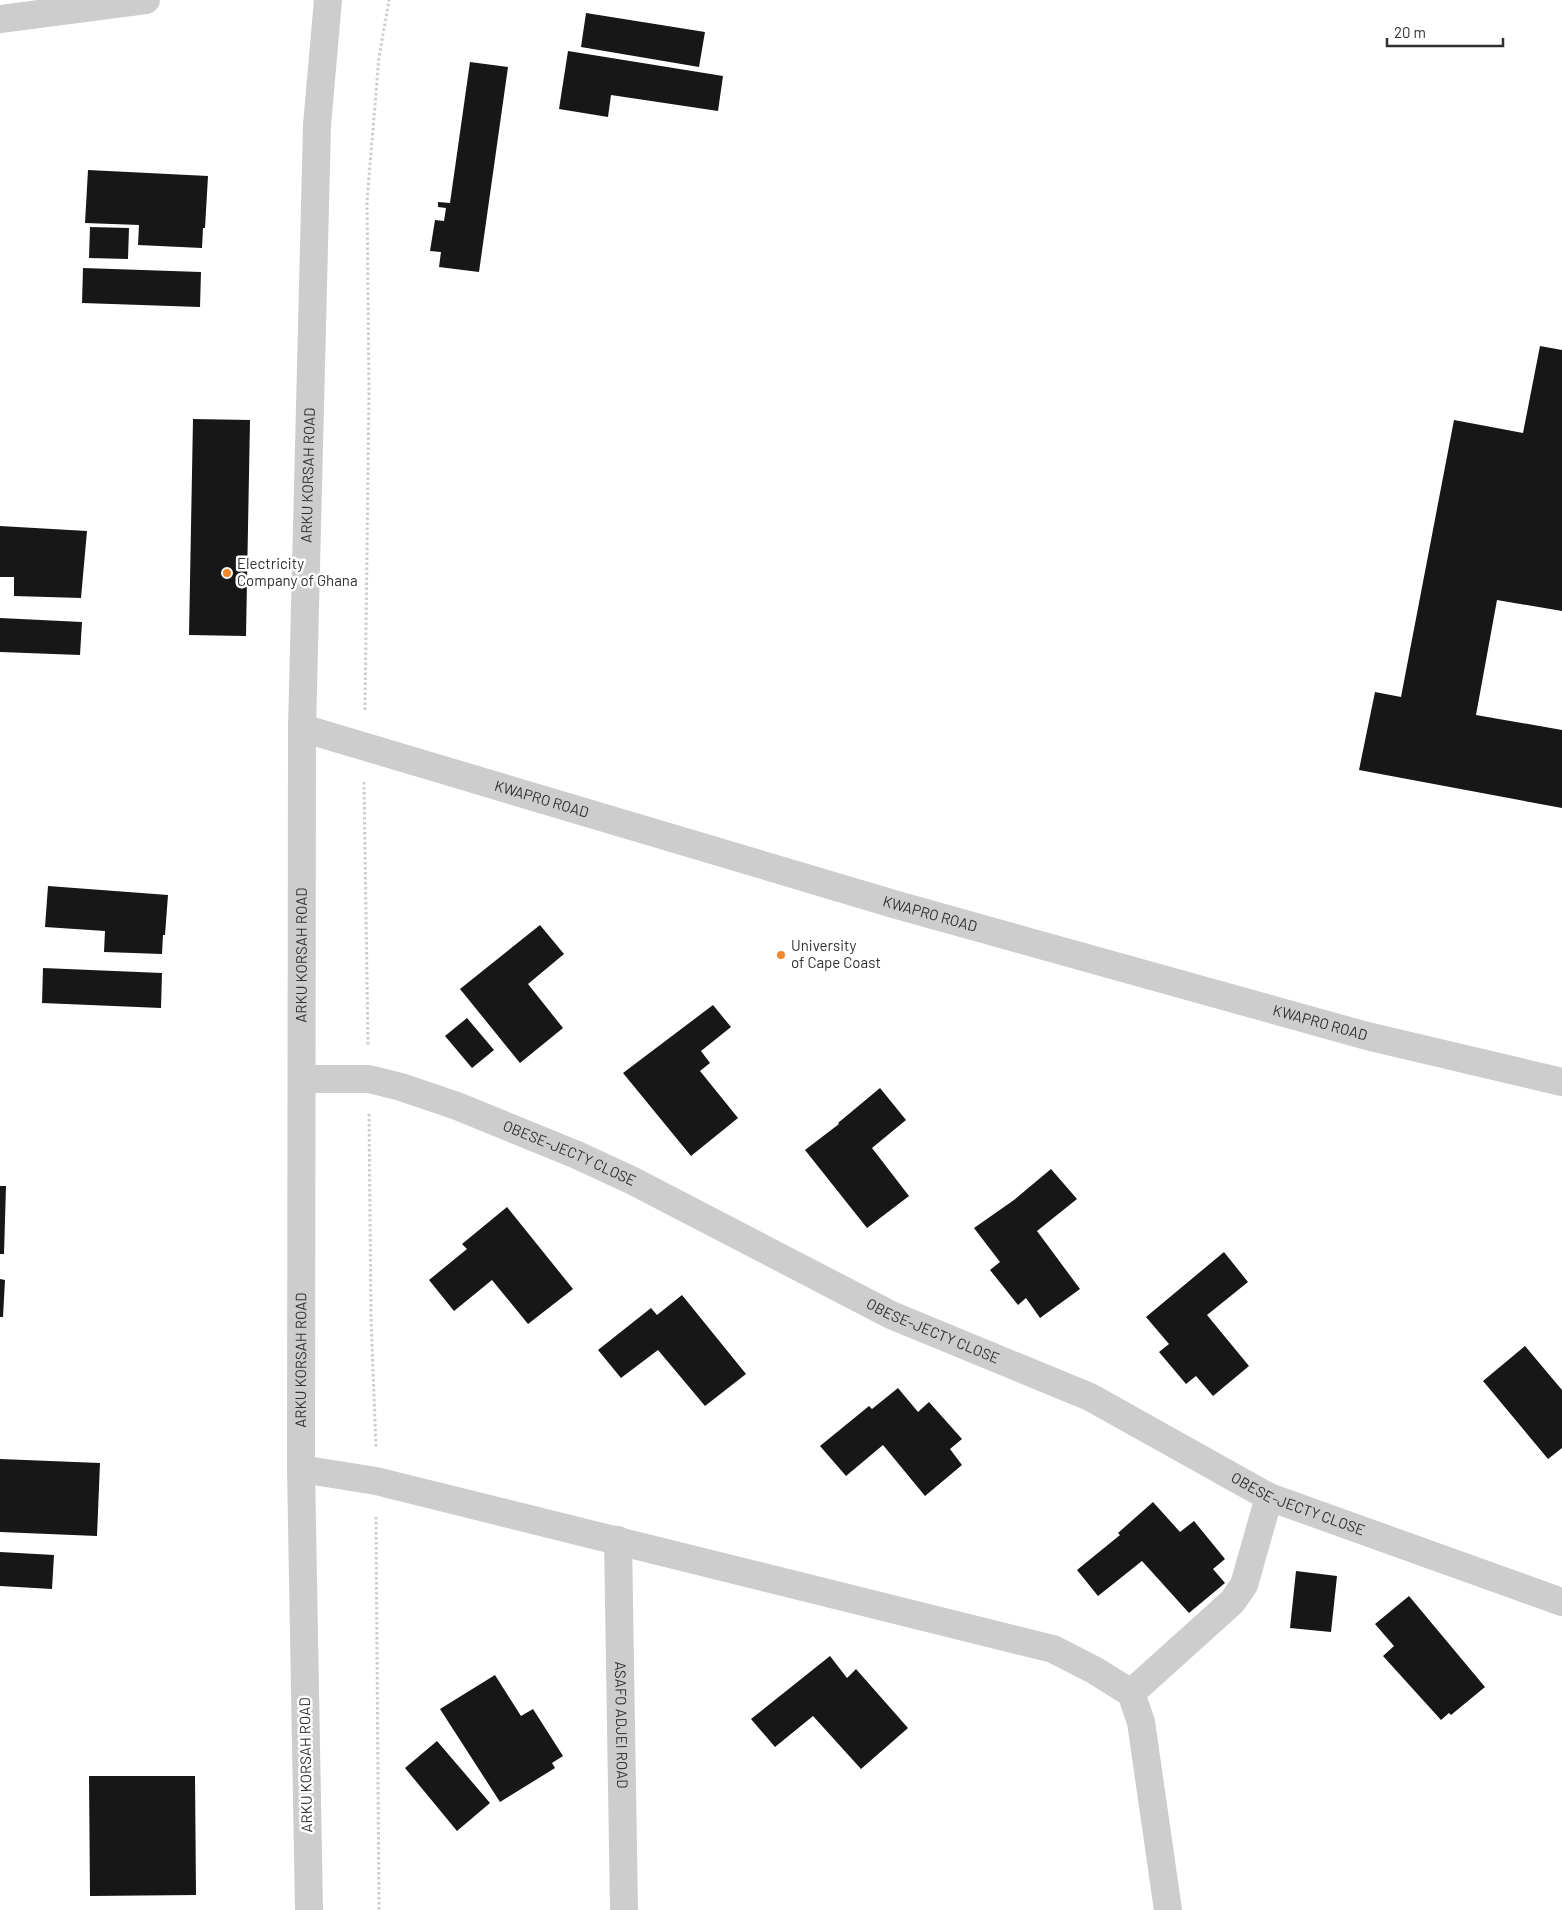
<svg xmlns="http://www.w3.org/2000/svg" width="1562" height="1910" viewBox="0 0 1562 1910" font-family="Barlow,sans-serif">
<rect width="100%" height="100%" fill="#fff"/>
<path fill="#171717" d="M 586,13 L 705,32 L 699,67 L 581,47 Z
M 568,51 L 723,76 L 718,111 L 611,95 L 608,117 L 559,109 Z
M 470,62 L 508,67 L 479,272 L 439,267 L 441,252 L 430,251 L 435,220 L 444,221 L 446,208 L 438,207 L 438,202 L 450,203 Z
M 88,170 L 208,176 L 205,228 L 203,228 L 202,248 L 138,245 L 139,225 L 85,223 Z
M 90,227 L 129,228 L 128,259 L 89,258 Z
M 83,268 L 201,272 L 200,307 L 82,303 Z
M 1540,346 L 1562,350 L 1562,611 L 1497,600 L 1476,715 L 1562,730 L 1562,808 L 1359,770 L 1375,692 L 1401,697 L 1454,420 L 1523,433 Z
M 193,419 L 250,420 L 246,636 L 189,635 Z
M 0,526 L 87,531 L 81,598 L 14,596 L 14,577 L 0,577 Z
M 0,618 L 82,622 L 80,655 L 0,652 Z
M 48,886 L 168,895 L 165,935 L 163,935 L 162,954 L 104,952 L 105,931 L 45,927 Z
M 540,925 L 564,954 L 528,984 L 563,1028 L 520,1063 L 460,989 Z
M 43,968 L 162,973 L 161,1008 L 42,1003 Z
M 713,1005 L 731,1027 L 701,1051 L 710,1063 L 700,1071 L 738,1118 L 691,1156 L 623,1073 Z
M 467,1018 L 494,1050 L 472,1068 L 445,1036 Z
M 880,1088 L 906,1120 L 872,1148 L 909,1196 L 867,1228 L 805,1150 L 839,1124 L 838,1123 Z
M 1051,1169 L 1077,1199 L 1037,1231 L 1080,1289 L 1040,1318 L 1026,1298 L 1018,1305 L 990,1270 L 1000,1262 L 974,1228 L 1014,1200 Z
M 0,1186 L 6,1186 L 4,1254 L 0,1254 Z
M 507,1207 L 573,1289 L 528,1324 L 492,1280 L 454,1311 L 429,1280 L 467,1249 L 462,1244 Z
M 1224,1252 L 1248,1282 L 1207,1315 L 1249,1366 L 1213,1396 L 1196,1376 L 1186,1384 L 1159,1352 L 1169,1344 L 1146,1317 Z
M 0,1279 L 5,1280 L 3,1317 L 0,1317 Z
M 682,1295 L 746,1374 L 705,1406 L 658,1350 L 621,1378 L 598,1350 L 651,1308 L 657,1315 Z
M 1525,1346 L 1562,1390 L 1562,1448 L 1548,1459 L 1483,1381 Z
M 898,1388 L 918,1412 L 929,1402 L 962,1439 L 950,1449 L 962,1465 L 925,1496 L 883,1445 L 846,1476 L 820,1446 L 869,1406 L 872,1409 Z
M 0,1459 L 100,1463 L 97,1536 L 0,1532 Z
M 1153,1502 L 1180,1532 L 1194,1521 L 1225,1559 L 1213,1569 L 1225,1583 L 1189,1613 L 1142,1561 L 1098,1596 L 1077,1570 L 1120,1535 L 1118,1533 Z
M 0,1552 L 54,1555 L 52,1589 L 0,1586 Z
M 1296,1571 L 1337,1576 L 1331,1632 L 1290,1628 Z
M 1409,1596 L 1485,1687 L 1451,1715 L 1449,1713 L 1441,1720 L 1383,1656 L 1394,1646 L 1375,1624 Z
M 830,1656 L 847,1678 L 856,1669 L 908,1728 L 861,1769 L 813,1716 L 775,1747 L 751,1719 Z
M 495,1675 L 521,1716 L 533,1709 L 563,1756 L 552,1763 L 555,1768 L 500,1802 L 440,1709 Z
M 437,1741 L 490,1803 L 457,1831 L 405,1768 Z
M 89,1776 L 195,1776 L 196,1895 L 90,1896 Z"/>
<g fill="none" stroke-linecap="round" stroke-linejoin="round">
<path stroke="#cdcdcd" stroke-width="3" stroke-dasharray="2.5 2.5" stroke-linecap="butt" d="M 365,710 L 369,391 L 367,201 L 379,57 L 389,0
M 364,782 L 368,1045
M 369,1114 L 371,1318 L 376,1448
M 376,1517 L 379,1910"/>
<g stroke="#cdcdcd" stroke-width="28">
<path d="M 0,19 L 146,0"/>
<path id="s1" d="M 302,728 L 897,905 L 1367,1036 L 1562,1082"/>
<path id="s2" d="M 302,1079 L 369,1079 L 401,1087 L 457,1106 L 577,1155 L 633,1181 L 891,1315 L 1090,1397 L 1269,1497 L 1562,1602"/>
<path d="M 301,1469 L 376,1481 L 1053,1649 L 1094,1670 L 1131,1693 L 1141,1722 L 1168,1910"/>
<path id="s3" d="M 618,1540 L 624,1910"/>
<path d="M 1131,1693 L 1232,1602 L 1244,1585 L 1269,1497"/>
<path id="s4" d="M 309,1910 L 301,1469 L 302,728 L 317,125 L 328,0"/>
</g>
</g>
<g fill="#f28628" stroke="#fff" stroke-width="2">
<circle cx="227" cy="573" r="5"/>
<circle cx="781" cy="955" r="5"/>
</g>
<g text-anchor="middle" stroke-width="5" stroke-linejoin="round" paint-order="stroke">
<g font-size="15" fill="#303030" stroke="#fff">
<text dy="5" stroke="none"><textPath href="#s4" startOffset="1435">ARKU KORSAH ROAD</textPath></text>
<text dy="5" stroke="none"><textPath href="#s1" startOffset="250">KWAPRO ROAD</textPath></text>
<text dy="5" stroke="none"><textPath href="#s1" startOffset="655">KWAPRO ROAD</textPath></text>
<text dy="5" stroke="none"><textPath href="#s4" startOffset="955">ARKU KORSAH ROAD</textPath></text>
<text dy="5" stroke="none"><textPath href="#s1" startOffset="1060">KWAPRO ROAD</textPath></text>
<text dy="5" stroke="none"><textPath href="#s2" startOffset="281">OBESE-JECTY CLOSE</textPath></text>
<text dy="5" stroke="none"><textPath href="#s2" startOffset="686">OBESE-JECTY CLOSE</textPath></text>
<text dy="5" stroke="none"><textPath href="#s4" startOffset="550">ARKU KORSAH ROAD</textPath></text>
<text dy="5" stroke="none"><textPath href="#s2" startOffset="1091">OBESE-JECTY CLOSE</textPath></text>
<text dy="5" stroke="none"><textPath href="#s3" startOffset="185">ASAFO ADJEI ROAD</textPath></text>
<text transform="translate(306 1765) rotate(-91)" y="5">ARKU KORSAH ROAD</text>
</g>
<g font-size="15" fill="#303030" stroke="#fff" text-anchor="start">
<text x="237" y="569">Electricity<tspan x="237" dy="17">Company of Ghana</tspan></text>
<text x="791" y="951">University<tspan x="791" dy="17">of Cape Coast</tspan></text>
</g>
</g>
<path d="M1387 38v8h116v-8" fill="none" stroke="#303030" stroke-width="2.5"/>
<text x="1394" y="38" font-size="15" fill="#303030" stroke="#ffffff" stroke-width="4" paint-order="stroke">20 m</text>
</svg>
